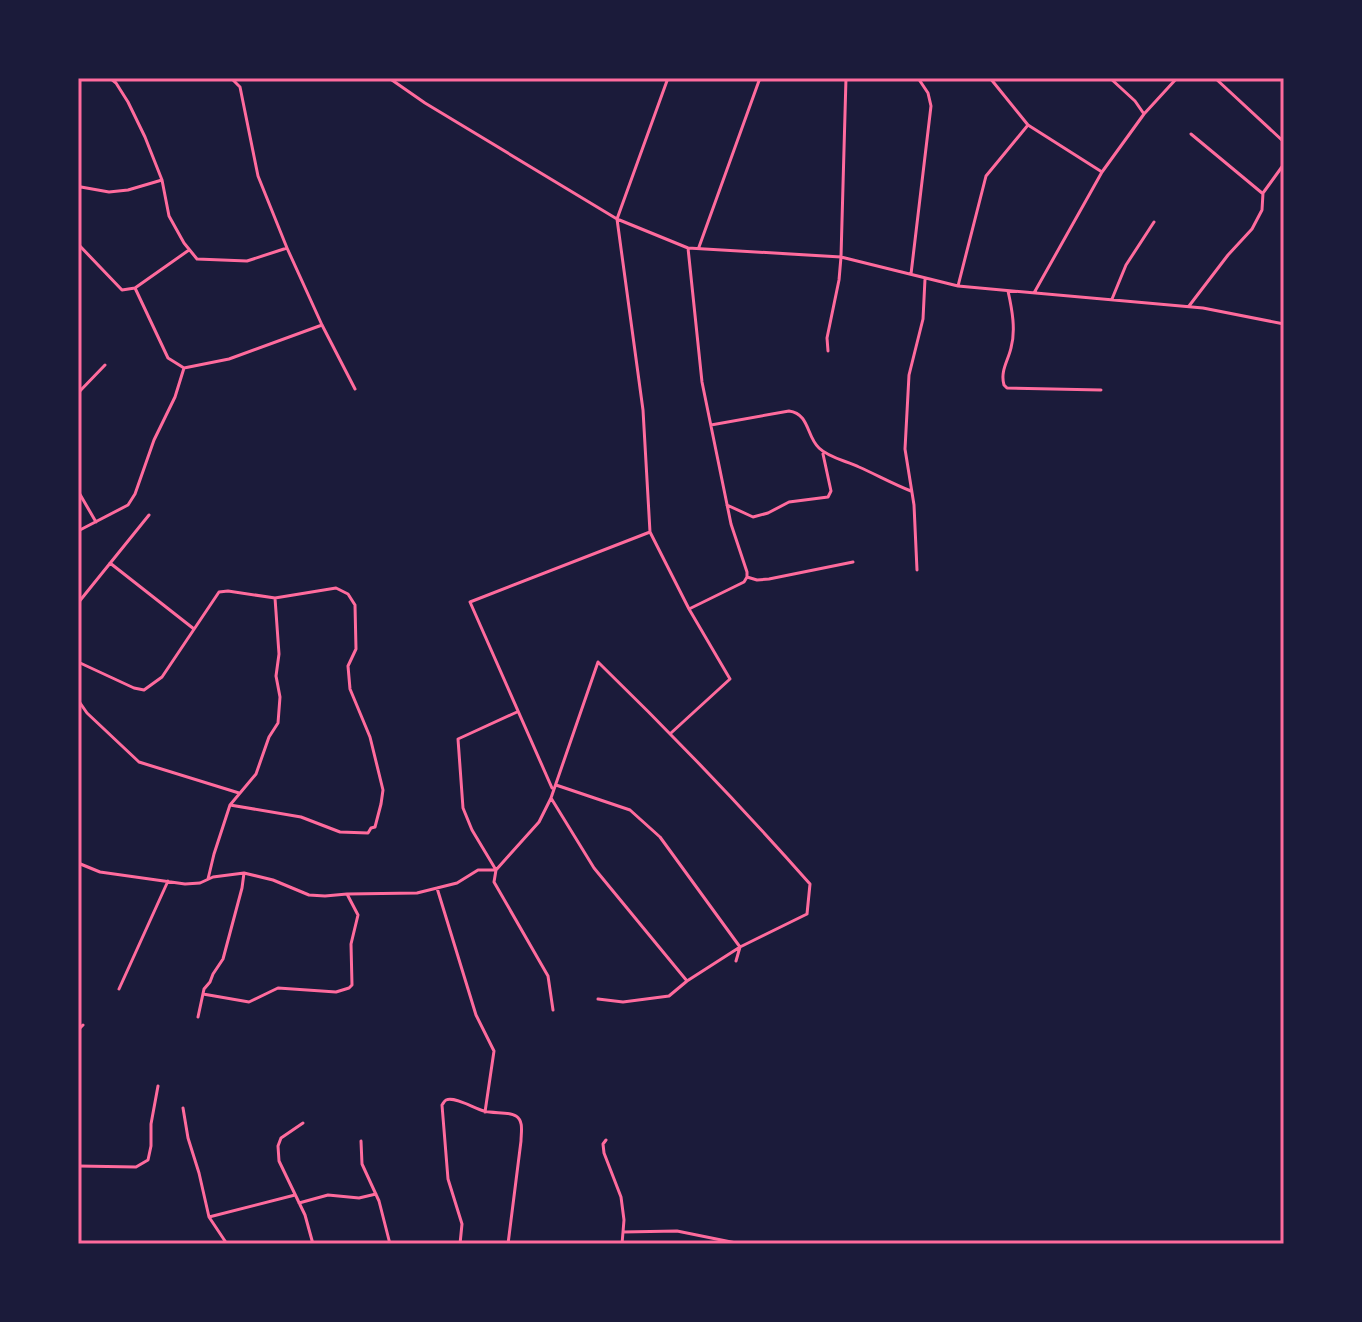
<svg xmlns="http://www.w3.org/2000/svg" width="1362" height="1322" viewBox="0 0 1362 1322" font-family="'Open Sans',sans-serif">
<rect width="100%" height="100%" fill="#1b1b3a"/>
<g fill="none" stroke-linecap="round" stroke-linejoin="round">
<path stroke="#ff6b9d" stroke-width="3" d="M 110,78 L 116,83 L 128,102 L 145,137 L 162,180 L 169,216 L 184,243 L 197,259 L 247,261 L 287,248
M 231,78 L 240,87 L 258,176 L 287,248 L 322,325 L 355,389
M 389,78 L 425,103 L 617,219 L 688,248 L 841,257 L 958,286 L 1203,308 L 1284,324
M 668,78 L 617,219 L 643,410 L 650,532 L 689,609
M 990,78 L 1028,125 L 1102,172
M 1110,78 L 1135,101 L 1144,114
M 1215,78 L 1284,142
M 1191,134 L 1262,193
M 78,188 L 81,187 L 109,192 L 128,190 L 162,180
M 78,244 L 122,290 L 135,288 L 189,250
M 699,247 L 760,78
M 911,274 L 931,106 L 928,93 L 918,78
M 958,286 L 986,176 L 1028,125
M 135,288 L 168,358 L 184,368 L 229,359 L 322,325
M 1008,291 C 1012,309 1016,330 1011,348 C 1008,361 1000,371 1004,385 L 1007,388 L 1101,390
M 1034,293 L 1102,172 L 1144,114 L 1177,78
M 1112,299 L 1126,265 L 1154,222
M 1189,306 L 1228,255 L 1252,229 L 1262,210 L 1263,193 L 1284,164
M 828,351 L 827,338 L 839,280 L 841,257 L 846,78
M 78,393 L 105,365
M 711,425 L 789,411 C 810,414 806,436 819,448 C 829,458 847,461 859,467 C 877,475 893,484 911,491
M 78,491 L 96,522
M 727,505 L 753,517 L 768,513 L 789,502 L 828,497 L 831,491 L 823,454
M 78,531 L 128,505 L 135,494 L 154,440 L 175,397 L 184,368
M 110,563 L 194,629
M 917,570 L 914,505 L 905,449 L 909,375 L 923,319 L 925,279
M 747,577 L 757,580 L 769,579 L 853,562
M 78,603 L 149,515
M 78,662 L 134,688 L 144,690 L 162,677 L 219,592 L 228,591 L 275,598 L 336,588 L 348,594 L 355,605 L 356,649 L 348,666 L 350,689 L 370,737 L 383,790 L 381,804 L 375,827 L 371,828 L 368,833 L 340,832 L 301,817 L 230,805
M 78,700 L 87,713 L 139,762 L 239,793
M 517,712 L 458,739 L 463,808 L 472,830 L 496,870 L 494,882 L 548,976 L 553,1010
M 671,733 L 730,679 L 689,609 L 744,582 L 747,577 L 747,572 L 731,524 L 702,382 L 688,248
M 556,785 L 630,810 L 660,837 L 740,947 L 736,961
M 552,788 L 470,602 L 650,532
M 551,798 L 594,868 L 687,981
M 78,863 L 100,872 L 185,884 L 200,883 L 213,877 L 244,873 L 273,880 L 309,895 L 325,896 L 347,894 L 417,893 L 457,883 L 478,870 L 496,870 L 539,822 L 551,798 L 598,662 C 671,733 742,807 810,884 L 807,914 L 740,947 L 687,981 L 669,996 L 623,1002 L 598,999
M 208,879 L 214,854 L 230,805 L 256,774 L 269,737 L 278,723 L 280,697 L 276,676 L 279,654 L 275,598
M 437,888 L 476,1015 L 494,1051 L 485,1112
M 119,989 L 168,881
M 203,994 L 249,1002 L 278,988 L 336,992 L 349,988 L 352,985 L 351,944 L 358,915 L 347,894
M 198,1017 L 204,989 L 210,982 L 213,974 L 223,959 L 242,888 L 244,873
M 78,1030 L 83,1025
M 183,1108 L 188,1138 L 199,1173 L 209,1217 L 227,1244
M 303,1123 L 281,1138 L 278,1146 L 279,1161 L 305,1215 L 313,1244
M 606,1140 L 603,1144 L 604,1153 L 621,1197 L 624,1220 L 622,1244
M 361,1141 L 362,1164 L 379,1201 L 390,1244
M 78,1166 L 136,1167 L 148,1160 L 151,1146 L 151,1124 L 158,1086
M 299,1203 L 328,1195 L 359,1198 L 376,1194
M 209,1217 L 295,1195
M 623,1232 L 677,1231 L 741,1244
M 460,1244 L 462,1224 L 448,1179 L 442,1105 C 443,1104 444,1101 446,1100 C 455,1096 475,1109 484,1111 C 493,1114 509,1111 516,1116 C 524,1121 521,1133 521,1141 L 508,1244"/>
</g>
<rect width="1362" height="1322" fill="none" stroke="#1b1b3a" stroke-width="160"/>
<rect x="80" y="80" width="1202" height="1162" fill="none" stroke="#ff6b9d" stroke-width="3"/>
</svg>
